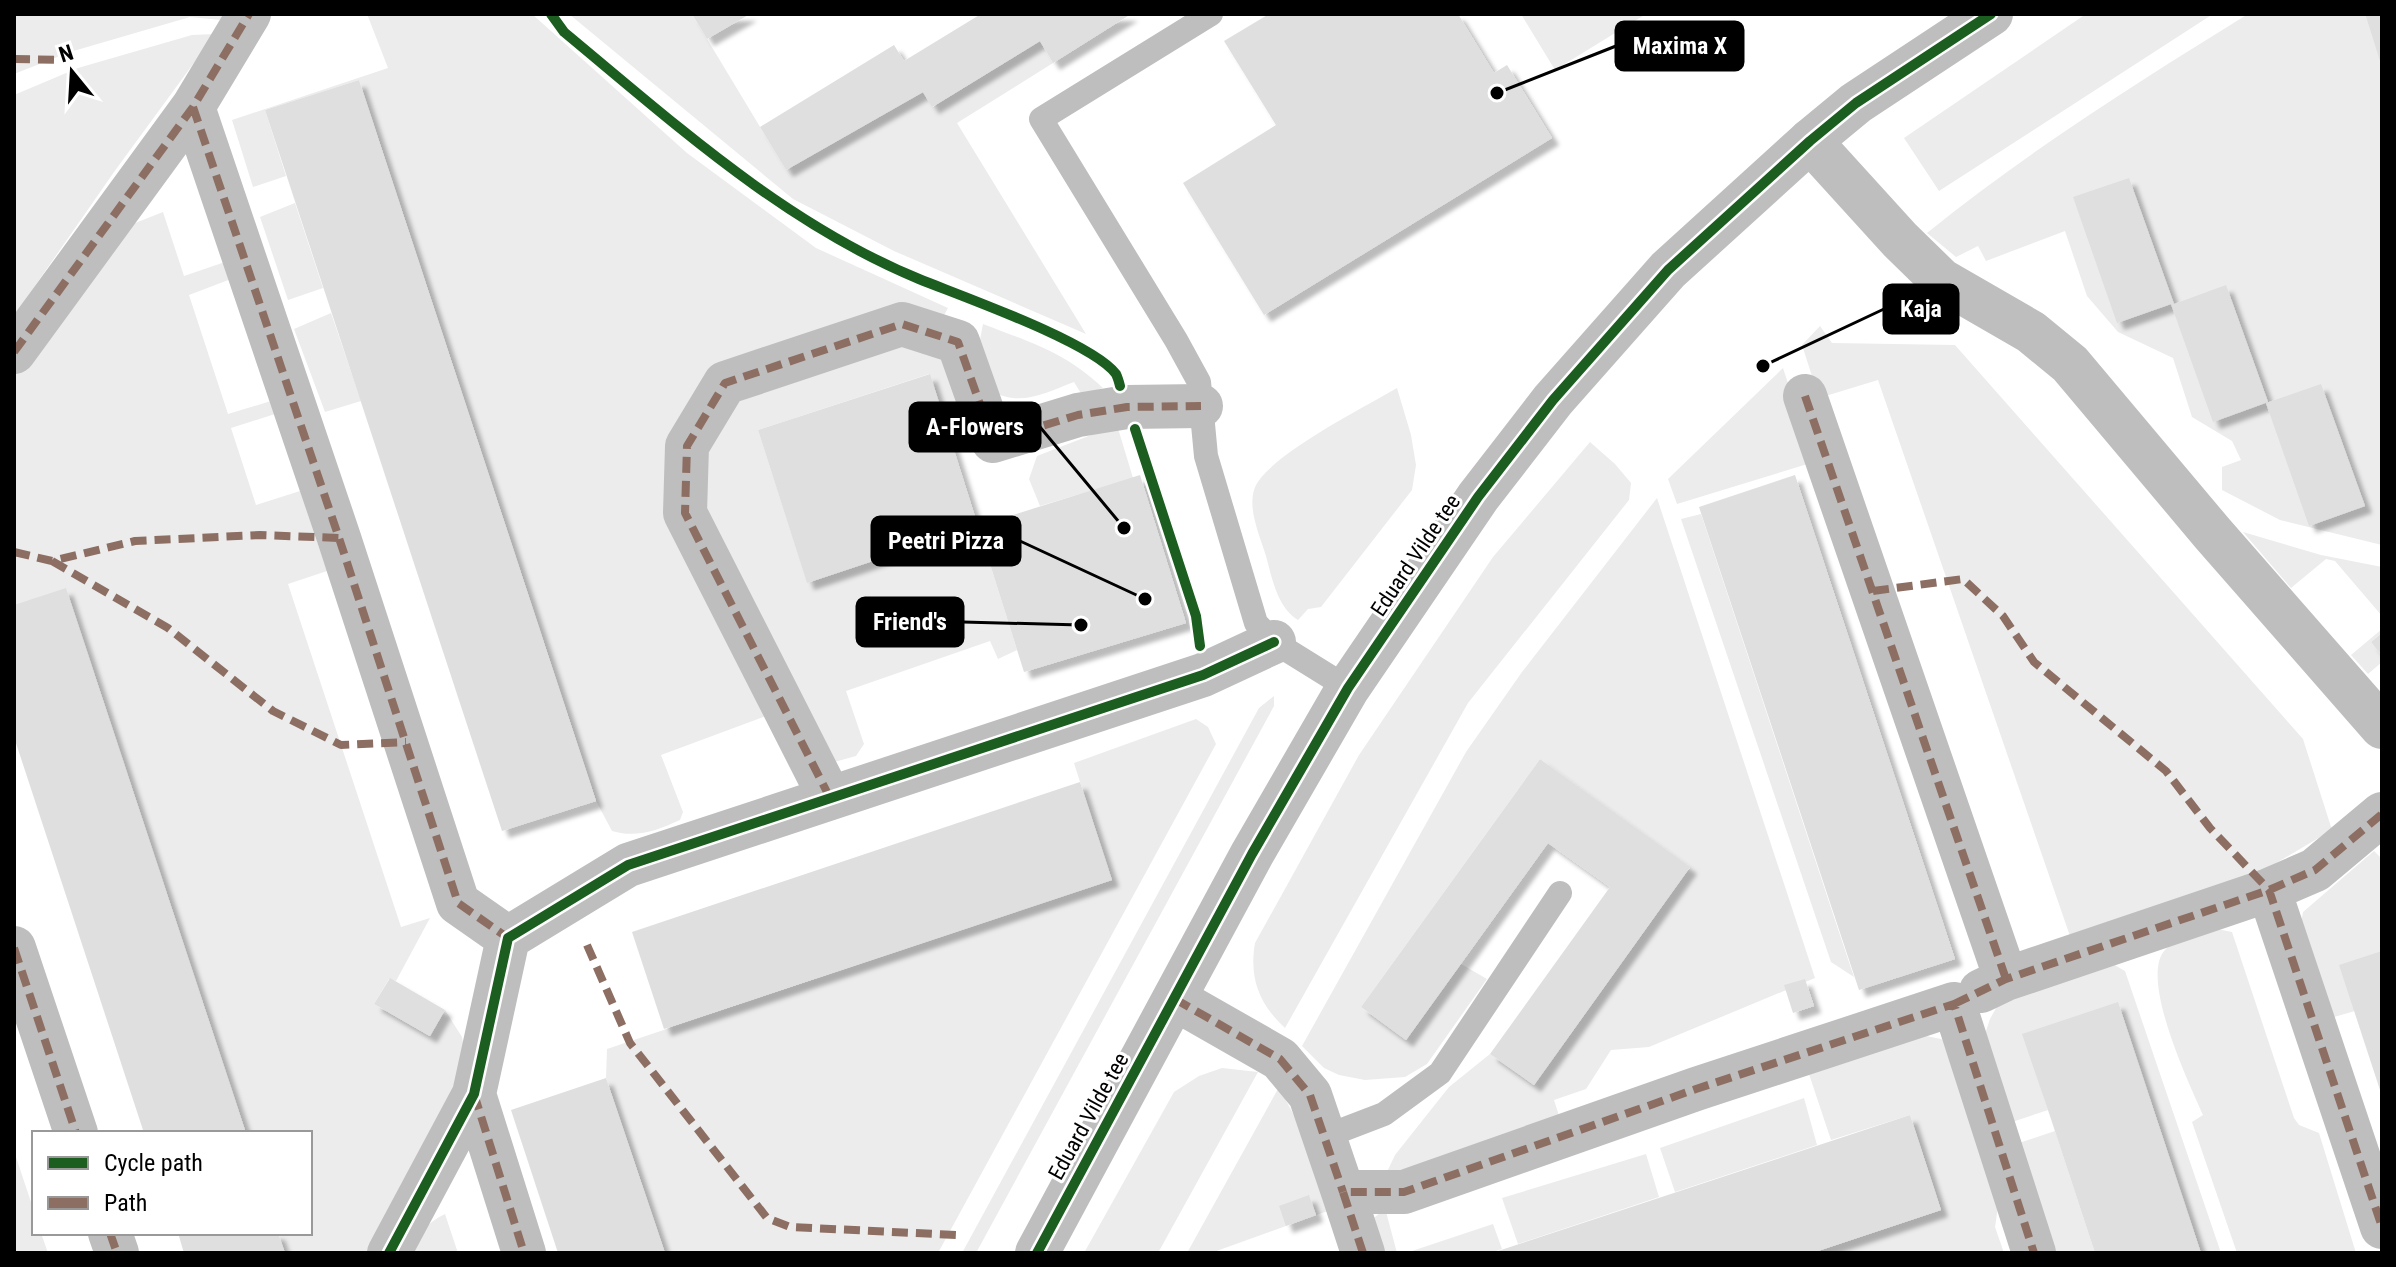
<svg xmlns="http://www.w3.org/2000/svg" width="2396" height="1267" viewBox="0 0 2396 1267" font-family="'Roboto Condensed',sans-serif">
<defs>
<filter id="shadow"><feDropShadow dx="7" dy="7" stdDeviation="2" flood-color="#0004"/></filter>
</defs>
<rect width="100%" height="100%" fill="#fff"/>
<path fill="#ececec" d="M 14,14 L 225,14 L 221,20 L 190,17 L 70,52 L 14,74 Z
M 367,14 L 532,14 L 687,153 L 816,248 L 948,308 L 943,317 L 717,370 L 666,499 L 766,716 L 661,755 L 683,812 L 680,820 C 656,831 637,838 612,831 L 596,801 L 359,80 L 265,110 L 286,176 L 253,187 L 232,120 L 388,68 Z
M 569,14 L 692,14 L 786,170 L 923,92 L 933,107 L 1040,41 L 1053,63 L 957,123 L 1086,334 L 894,251 L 793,199 Z
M 1521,14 L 1646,14 L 1555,70 Z
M 2086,14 L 2213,14 L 1939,191 L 1904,138 Z
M 2248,14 L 2365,14 L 2382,65 L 2382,545 L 2280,520 L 2222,490 L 2222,467 L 2241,460 L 2232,441 L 2192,417 L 2173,358 L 2118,332 L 2087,296 L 2065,231 L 1986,261 L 1978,246 L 1956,257 L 1927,233 C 2027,152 2138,82 2248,14 Z
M 215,34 L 114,172 L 14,316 L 14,95 L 78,68 L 192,35 Z
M 295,203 L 323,288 L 288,300 L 260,217 Z
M 163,212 L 184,276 L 225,262 L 231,279 L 189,295 L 228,414 L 271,401 L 275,414 L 231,428 L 256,505 L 300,491 L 327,571 L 288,584 L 401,927 L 430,918 L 396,981 L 389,979 L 374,1004 L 429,1036 L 445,1010 L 462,1037 L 465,1054 L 447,1106 L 371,1253 L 285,1253 L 278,1233 L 310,1233 L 310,1133 L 246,1133 L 14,605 L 14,373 L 120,229 Z
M 331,313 L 361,401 L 325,412 L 294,329 Z
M 983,324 C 1032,343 1065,352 1103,388 L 1082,395 L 1074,382 C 1044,393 1020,408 990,390 L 979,345 Z
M 1820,326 L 1832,343 L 1955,345 L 2303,739 L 2332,830 L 2261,872 L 2071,939 L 1878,380 L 1819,398 L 1802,345 Z
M 905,338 L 946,359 L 964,418 L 946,424 L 929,374 L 758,430 L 807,582 L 978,526 L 1017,650 L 998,659 L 990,641 L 846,691 L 864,744 L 856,756 L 827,764 L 707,518 L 701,460 L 727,406 Z
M 1783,368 L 1814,462 L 1677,504 L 1668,479 Z
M 1397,388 L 1411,435 L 1416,465 L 1412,490 L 1321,607 L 1308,609 L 1298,620 C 1277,607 1272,578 1266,556 C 1260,536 1248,511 1254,490 C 1263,458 1365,407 1397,388 Z
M 1117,425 L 1133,478 L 1040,506 L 1029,479 L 1037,456 Z
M 1590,442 L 1615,464 L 1631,483 L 1629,500 L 1468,703 L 1285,1028 C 1259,1004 1249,978 1255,943 L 1359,755 L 1493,557 Z
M 1657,498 L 1815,978 L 1649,1047 L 1611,1050 L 1586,1089 L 1554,1100 L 1562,1125 L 1386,1174 L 1395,1155 L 1449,1087 L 1490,1054 L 1534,1085 L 1690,868 L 1540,759 L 1361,1007 L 1406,1040 L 1461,964 L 1487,979 L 1427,1064 L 1405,1077 L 1365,1080 L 1339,1075 L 1324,1068 L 1302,1046 L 1466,752 L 1522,672 Z
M 1701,514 L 1833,914 L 1854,977 L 1831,962 L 1681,519 Z
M 2243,532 L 2321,555 L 2382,567 L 2382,616 L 2335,561 L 2326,559 L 2291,588 Z
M 2382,629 L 2382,633 L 2371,642 L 2382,656 L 2382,662 L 2368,674 L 2351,655 Z
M 1274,696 L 1274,706 L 976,1253 L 962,1253 L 1259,708 Z
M 1196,719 L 1208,727 L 1216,744 L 938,1253 L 665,1253 L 606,1078 L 607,1049 L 1111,880 L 1074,763 Z
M 2374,851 L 2382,859 L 2382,951 L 2355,1011 L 2327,1019 L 2299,935 L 2303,912 Z
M 2217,929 L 2232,932 L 2294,1118 L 2299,1125 L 2319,1133 L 2356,1253 L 2237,1253 L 2192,1122 L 2203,1115 C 2189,1083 2139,978 2165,950 C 2175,939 2202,934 2217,929 Z
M 2111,963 L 2125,971 L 2221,1253 L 2201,1253 L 2023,1034 L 2048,1110 L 2009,1123 L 1983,1040 L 1990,1019 L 2001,999 Z
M 1926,1036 L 1941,1039 L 1950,1045 L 2000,1193 L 1995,1227 L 2004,1253 L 1812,1253 L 1941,1210 L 1910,1115 L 1831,1140 L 1808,1071 Z
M 1222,1068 L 1258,1072 L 1158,1253 L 1084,1253 L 1174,1092 L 1199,1076 Z
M 1279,1087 L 1299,1125 L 1331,1210 L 1316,1215 L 1309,1196 L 1286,1226 L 1211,1253 L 1187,1253 Z
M 1804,1098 L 1817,1145 L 1675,1192 L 1660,1148 Z
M 2055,1131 L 2095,1253 L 2052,1253 L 2016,1144 Z
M 14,1151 L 34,1211 L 34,1233 L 41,1233 L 48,1253 L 14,1253 Z
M 1646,1154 L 1659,1197 L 1518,1244 L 1502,1198 Z
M 1385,1208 L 1397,1253 L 1378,1253 L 1373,1219 Z
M 445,1214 L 458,1253 L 407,1253 C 418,1236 426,1223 445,1214 Z
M 1493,1224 L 1502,1249 L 1490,1253 L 1406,1253 Z"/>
<path fill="#dfdfdf" filter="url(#shadow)" d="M 692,14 L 750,14 L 707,39 Z
M 981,14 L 1131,14 L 1053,63 L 1040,41 L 932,107 L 923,92 L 786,170 L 760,127 L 894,45 L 904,61 Z
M 1269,14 L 1458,14 L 1494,73 L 1507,65 L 1552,138 L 1264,315 L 1183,183 L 1276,125 L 1224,41 Z
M 2365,14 L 2382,14 L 2382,64 L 2381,64 Z
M 359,80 L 596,801 L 502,831 L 265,110 Z
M 2129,178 L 2174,304 L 2226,285 L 2268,402 L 2213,422 L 2171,304 L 2117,323 L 2073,197 Z
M 930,374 L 978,526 L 807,583 L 758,430 Z
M 2321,384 L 2365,506 L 2309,526 L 2266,403 Z
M 1140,475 L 1186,623 L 1024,672 L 978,526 Z
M 1795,475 L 1955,959 L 1859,990 L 1699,507 Z
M 66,588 L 246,1133 L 144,1133 L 14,737 L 14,605 Z
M 2382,633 L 2382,656 L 2371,642 Z
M 1540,759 L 1690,867 L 1534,1085 L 1490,1054 L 1610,887 L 1548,843 L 1406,1040 L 1361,1007 Z
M 1080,782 L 1112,880 L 664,1029 L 632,932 Z
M 2382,951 L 2382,1093 L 2381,1093 L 2339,965 Z
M 390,978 L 445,1010 L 430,1036 L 374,1004 Z
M 1805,979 L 1814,1006 L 1793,1013 L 1784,985 Z
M 2118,1002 L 2201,1253 L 2095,1253 L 2051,1119 L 2022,1034 Z
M 606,1078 L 665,1253 L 558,1253 L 511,1110 Z
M 1910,1115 L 1941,1210 L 1812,1253 L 1492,1253 Z
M 1309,1195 L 1316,1215 L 1286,1226 L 1279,1206 Z
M 178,1233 L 278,1233 L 285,1253 L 184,1253 Z"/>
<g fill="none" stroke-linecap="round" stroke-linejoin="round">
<path stroke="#bebebe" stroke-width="24" d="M 1211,14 L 1041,119 L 1176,340 L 1199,382 L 1206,456 L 1256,623 L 1274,642 L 1348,688
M 1324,1137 L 1384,1114 L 1440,1073 L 1560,893"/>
<path stroke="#bebebe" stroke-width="44" d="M 193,107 L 339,538 L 458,903 L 508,938
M 1810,141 L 1900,240 L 1941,280 L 2031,332 L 2070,364 L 2213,534 L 2382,727
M 14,352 L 193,107 L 249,14
M 1805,396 L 2006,979
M 830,798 L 685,513 L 687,446 L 725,383 L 902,324 L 958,342 L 993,441 L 1078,415 L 1127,407 L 1201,406
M 2269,890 L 2382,1227
M 14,948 L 76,1133
M 1981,991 L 2006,979 L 2269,890 L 2315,870 L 2382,814
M 1175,999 L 1280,1059 L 1310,1095 L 1343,1192
M 474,1094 L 524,1253
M 110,1233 L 117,1253
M 389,1253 L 474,1094 L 508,938 L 628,865 L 1203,675 L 1274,642
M 1363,1253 L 1343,1192 L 1404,1192 L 1696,1089 L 1954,1004 L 2034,1253"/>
<path stroke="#bebebe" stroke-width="44" d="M 1037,1253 L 1252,854 L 1348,688 L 1478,497 L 1553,400 L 1668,270 L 1810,141 L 1856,103 L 1991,14"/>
<path stroke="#8d6e63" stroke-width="8" stroke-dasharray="16 8" stroke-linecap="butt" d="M 14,59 L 70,60
M 193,107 L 339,538 L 458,903 L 508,938
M 14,352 L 193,107 L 249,14
M 1805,396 L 2006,979
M 14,552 L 52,561 L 135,541 L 260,535 L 339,538
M 52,561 L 168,628 L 273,711 L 341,745 L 406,742
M 1873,591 L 1963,579 L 2003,616 L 2034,662 L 2166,771 L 2210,828 L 2269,890 L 2382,1227
M 830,798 L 685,513 L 687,446 L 725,383 L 902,324 L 958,342 L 993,441 L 1078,415 L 1127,407 L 1201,406
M 587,945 L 630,1043 L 767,1218 L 790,1227 L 957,1235
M 14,948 L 76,1133
M 1175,999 L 1280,1059 L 1310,1095 L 1343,1192
M 1954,1004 L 2006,979 L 2269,890 L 2315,870 L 2382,814
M 474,1094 L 524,1253
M 110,1233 L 117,1253
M 1363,1253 L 1343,1192 L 1404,1192 L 1696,1089 L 1954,1004 L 2034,1253"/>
<defs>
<path id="cycleway" d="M 551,14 L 564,32 C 675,124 785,224 919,279 C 961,296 1092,342 1116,374 C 1118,378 1119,382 1120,386
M 1135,429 L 1196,616 L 1200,646
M 389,1253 L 474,1094 L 508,938 L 628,865 L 1203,675 L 1274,642
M 1037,1253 L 1252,854 L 1348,688 L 1478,497 L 1553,400 L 1668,270 L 1810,141 L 1856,103 L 1991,14"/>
</defs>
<use href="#cycleway" stroke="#fff" stroke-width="15"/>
<use href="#cycleway" stroke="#1b5e20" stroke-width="10"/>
</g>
<g text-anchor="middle" stroke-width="6" stroke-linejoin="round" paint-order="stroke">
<g font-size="22" fill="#000" stroke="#fff">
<text transform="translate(1415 555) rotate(-56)" y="8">Eduard Vilde tee</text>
<text transform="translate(1088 1116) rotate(-61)" y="8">Eduard Vilde tee</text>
</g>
</g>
<path fill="none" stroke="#000" stroke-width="3" d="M1497 93L1616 46M1763 366L1884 309M1124 528L1040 427M1145 599L1020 541M1081 625L963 622"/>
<g fill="#000" stroke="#fff" stroke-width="3">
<circle cx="1497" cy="93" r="8"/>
<circle cx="1763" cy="366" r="8"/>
<circle cx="1124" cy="528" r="8"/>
<circle cx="1145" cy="599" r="8"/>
<circle cx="1081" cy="625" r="8"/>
</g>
<g fill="#000" stroke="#000" stroke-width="3">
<rect x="1616" y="22" width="127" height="48" rx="8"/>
<rect x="1884" y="285" width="74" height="48" rx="8"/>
<rect x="910" y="403" width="130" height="48" rx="8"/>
<rect x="872" y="517" width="148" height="48" rx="8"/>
<rect x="857" y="598" width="106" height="48" rx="8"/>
</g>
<g font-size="24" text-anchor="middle" font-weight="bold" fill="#fff">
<text x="1680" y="54">Maxima X</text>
<text x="1921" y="317">Kaja</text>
<text x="975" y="435">A-Flowers</text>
<text x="946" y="549">Peetri Pizza</text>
<text x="910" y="630">Friend's</text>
</g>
<rect width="2396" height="1267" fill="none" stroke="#000000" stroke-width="32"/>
<rect x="32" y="1131" width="280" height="104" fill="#ffffff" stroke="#999999" stroke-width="2"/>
<rect x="48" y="1157" width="40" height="12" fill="#1b5e20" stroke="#999999" stroke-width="2"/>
<text x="104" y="1171" font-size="24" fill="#000000">Cycle path</text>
<rect x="48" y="1197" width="40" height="12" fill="#8d6e63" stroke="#999999" stroke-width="2"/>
<text x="104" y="1211" font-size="24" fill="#000000">Path</text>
<g transform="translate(72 72) rotate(342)" stroke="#ffffff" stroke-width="6" paint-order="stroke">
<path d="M0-6L14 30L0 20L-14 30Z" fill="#000000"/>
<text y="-12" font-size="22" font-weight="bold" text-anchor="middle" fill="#000000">N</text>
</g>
</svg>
